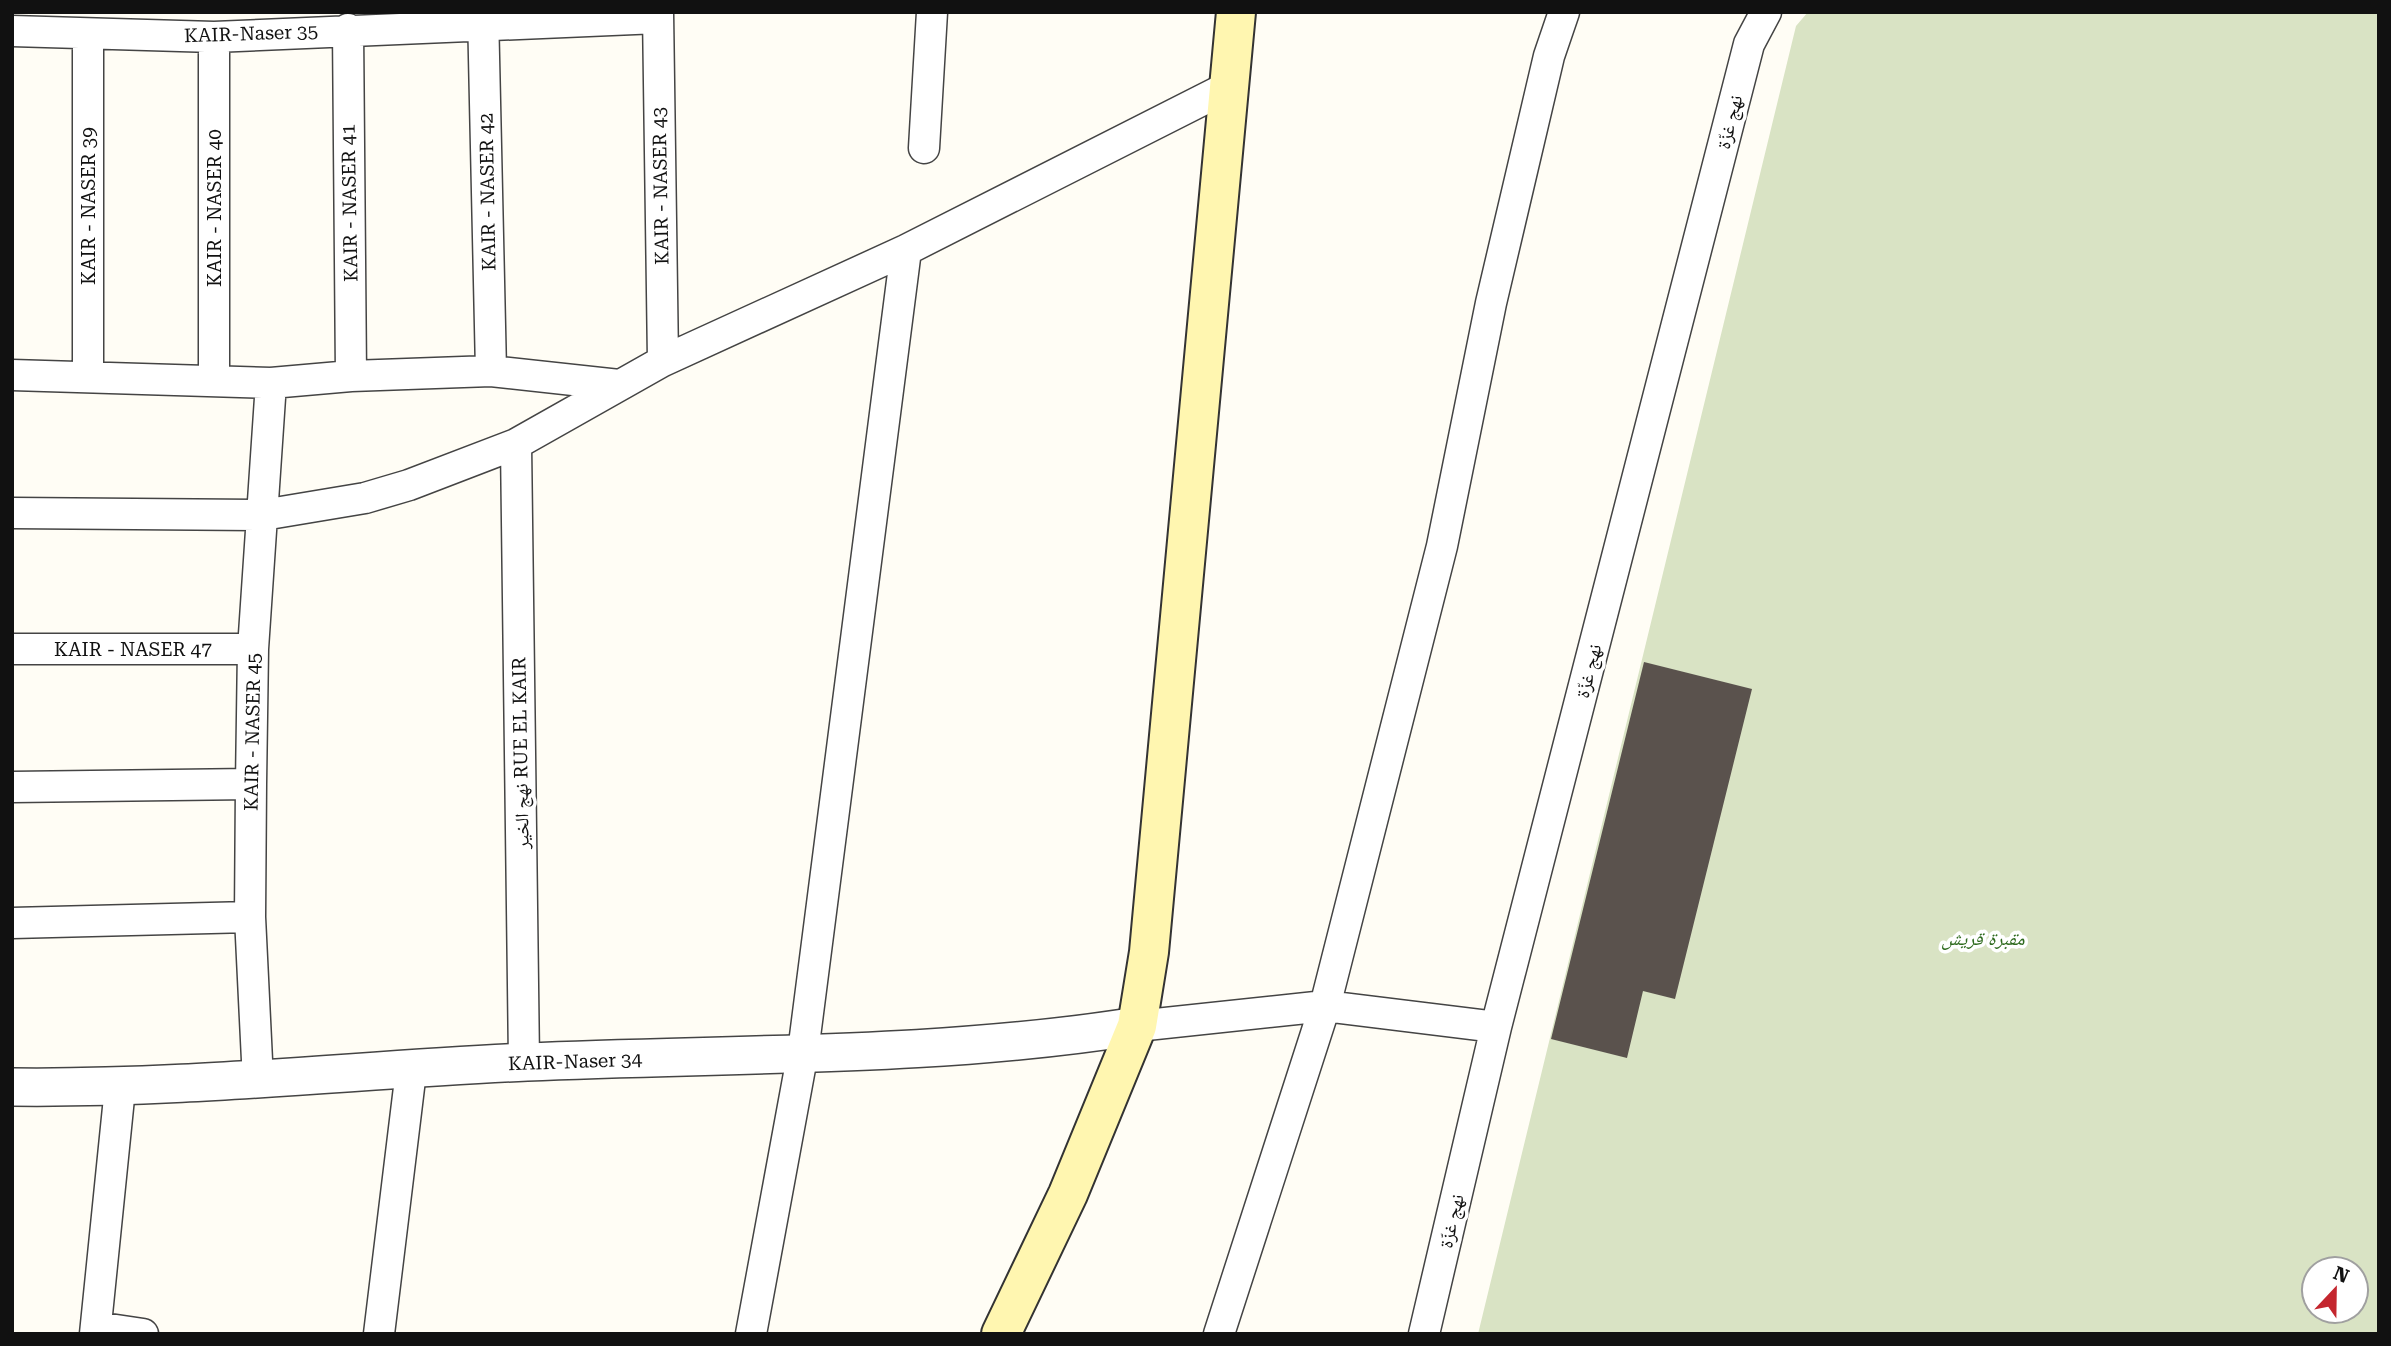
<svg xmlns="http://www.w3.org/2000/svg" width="2391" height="1346" viewBox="0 0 2391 1346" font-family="'Roboto Serif','Noto Naskh Arabic',serif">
<rect width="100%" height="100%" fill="#fffdf5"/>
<path fill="#d9e3c4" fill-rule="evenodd" d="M 1808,12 L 2379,12 L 2379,1334 L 1478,1334 L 1796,26 ZM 2314,1269 L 2356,1269 L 2356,1311 L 2314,1311 Z"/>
<path fill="#5a524d" d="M 1644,662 L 1752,689 L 1675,999 L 1643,991 L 1627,1058 L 1551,1039 Z"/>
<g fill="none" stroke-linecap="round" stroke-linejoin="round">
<defs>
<path id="minor" d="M 483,12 L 491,371
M 658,12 L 663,361
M 348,29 L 351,376
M 12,31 L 214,37 L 658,18
M 924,148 L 932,12
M 12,375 L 271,383 L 351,376 L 491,371 L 619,385
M 88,376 L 88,35
M 214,380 L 214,37
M 516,444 L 524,1062
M 12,513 L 263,515 L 365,498 L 409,485 L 516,444 L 663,361 L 906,250 L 1228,87
M 12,649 L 253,649
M 12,787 L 251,784
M 12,923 L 250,917
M 1137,1026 L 1325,1006 L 1442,546 L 1491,303 L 1549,56 L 1564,12
M 258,1081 L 250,917 L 251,784 L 253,649 L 271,383
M 96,1327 L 143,1334
M 95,1334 L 120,1088
M 379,1334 L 411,1071
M 751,1334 L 803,1052 L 906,250
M 1219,1334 L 1325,1006 L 1496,1027
M 1424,1334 L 1496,1027 L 1749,44 L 1766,12"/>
<path id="tertiary" d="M 12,1087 C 185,1089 355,1070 527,1062 C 729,1053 937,1058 1137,1026"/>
<path id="secondary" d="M 1001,1334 L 1068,1194 L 1137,1026 L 1149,952 L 1236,12"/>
</defs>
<use href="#minor" stroke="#444" stroke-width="33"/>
<use href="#tertiary" stroke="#444" stroke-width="40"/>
<use href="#secondary" stroke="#333" stroke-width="42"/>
<use href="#minor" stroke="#fff" stroke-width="30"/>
<use href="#tertiary" stroke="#fff" stroke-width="37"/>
<use href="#secondary" stroke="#fff6b0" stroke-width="38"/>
</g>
<g text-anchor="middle" stroke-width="7" stroke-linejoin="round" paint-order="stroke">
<g font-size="19" fill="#111" stroke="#fff">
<text transform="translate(251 33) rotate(-2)" y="7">KAIR-Naser 35</text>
<text transform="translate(1729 122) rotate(-76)" y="7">نهج غزّة</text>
<text transform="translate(660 186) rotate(-91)" y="7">KAIR - NASER 43</text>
<text transform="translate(487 192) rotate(-91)" y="7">KAIR - NASER 42</text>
<text transform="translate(349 203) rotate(-91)" y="7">KAIR - NASER 41</text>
<text transform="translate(88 206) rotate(-90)" y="7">KAIR - NASER 39</text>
<text transform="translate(214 208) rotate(-90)" y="7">KAIR - NASER 40</text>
<text x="133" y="656">KAIR - NASER 47</text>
<text transform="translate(1588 671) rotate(-76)" y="7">نهج غزّة</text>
<text transform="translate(252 732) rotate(-89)" y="7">KAIR - NASER 45</text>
<text transform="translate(520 753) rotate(-91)" y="7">نهج الخير RUE EL KAIR</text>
<text transform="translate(575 1061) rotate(-2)" y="7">KAIR-Naser 34</text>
<text transform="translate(1451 1221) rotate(-77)" y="7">نهج غزّة</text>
</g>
<g font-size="19" font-style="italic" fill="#2f6b1f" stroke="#fff">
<text x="1983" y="945">مقبرة قريش</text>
</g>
</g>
<rect width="2391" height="1346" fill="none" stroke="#111111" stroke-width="28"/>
<g transform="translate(2335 1290) rotate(22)"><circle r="33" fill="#ffffff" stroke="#a0a0a0" stroke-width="2"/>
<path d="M0-5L12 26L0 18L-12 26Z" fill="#c4262e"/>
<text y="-10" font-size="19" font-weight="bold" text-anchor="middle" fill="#111111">N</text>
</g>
</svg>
